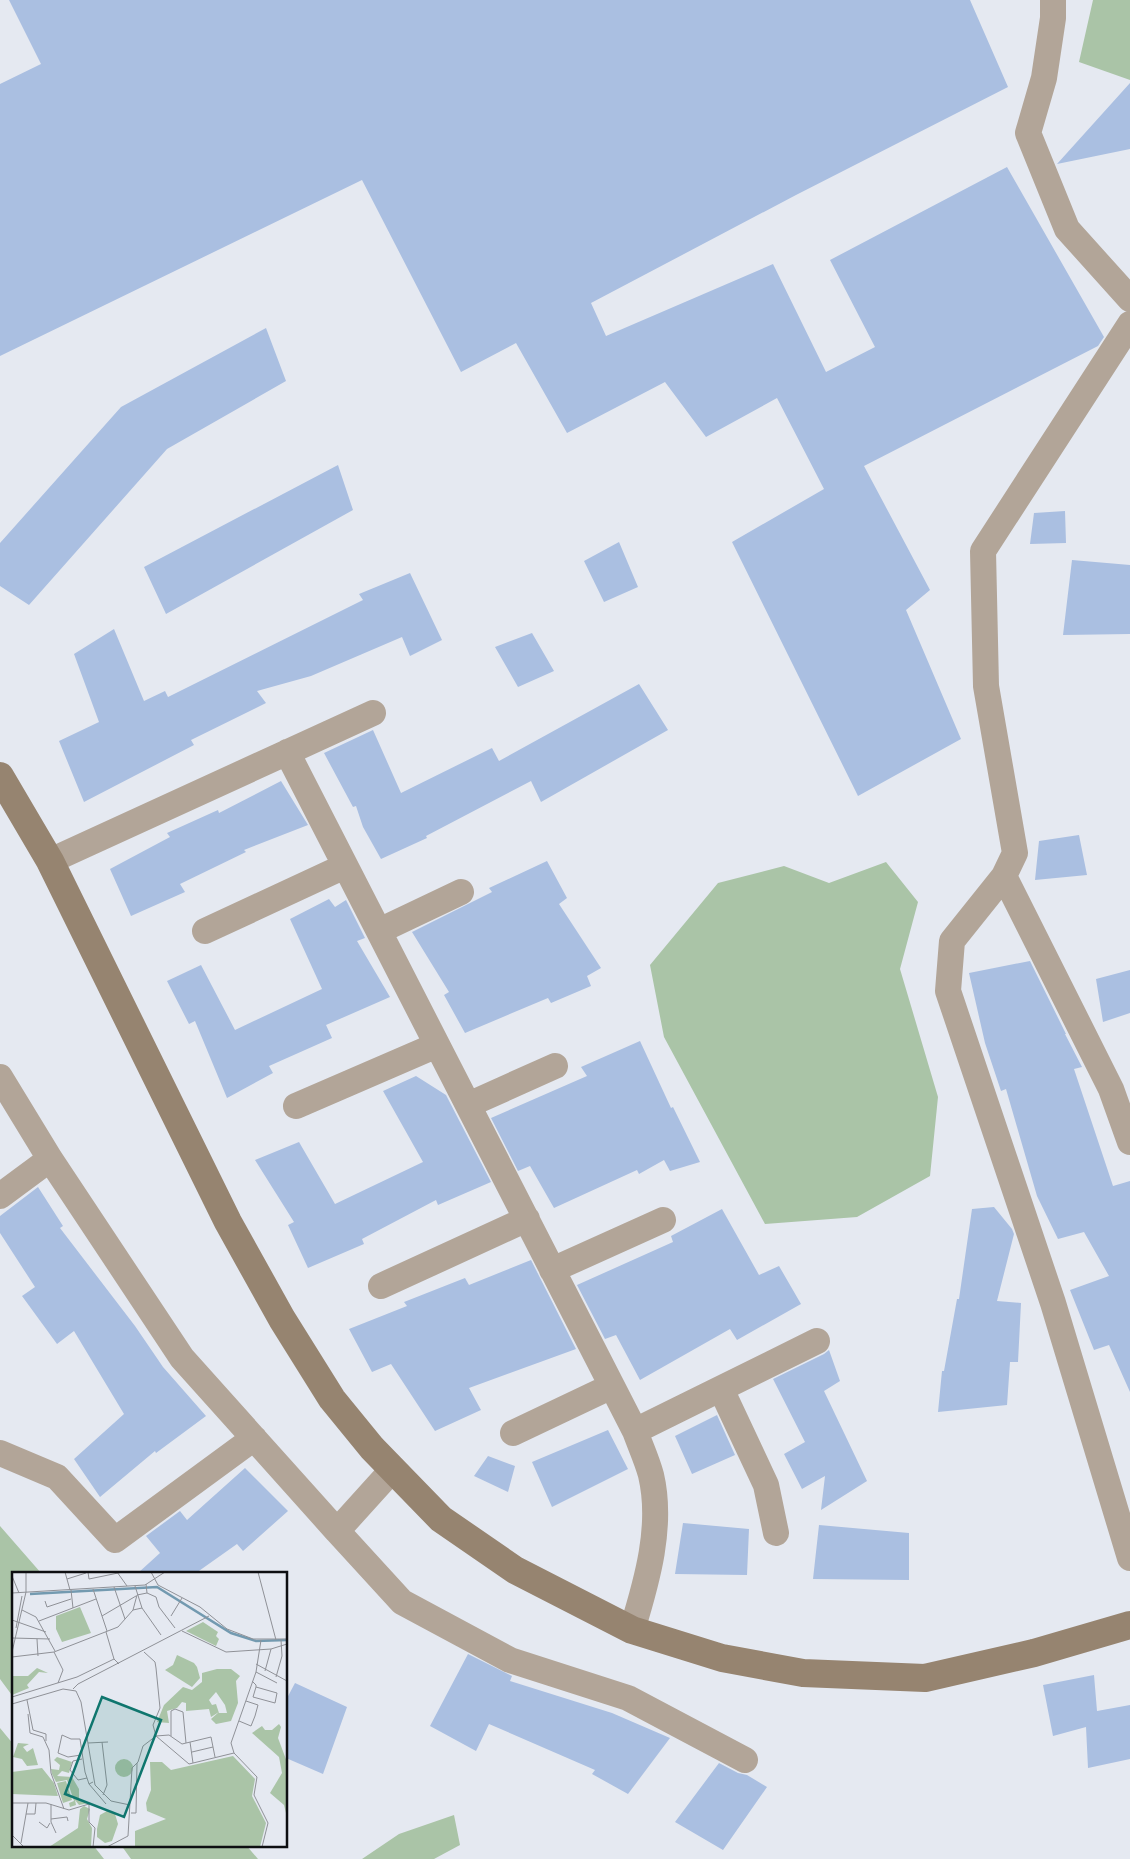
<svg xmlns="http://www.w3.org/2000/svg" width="1130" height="1859" viewBox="0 0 1130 1859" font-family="'Open Sans',sans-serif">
<rect width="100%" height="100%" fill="#e5e9f1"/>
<path fill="#aac4a7" d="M 1093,0 L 1130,0 L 1130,80 L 1079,62 Z
M 886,862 L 918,902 L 900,969 L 938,1097 L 930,1176 L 857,1217 L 765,1224 L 664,1037 L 650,965 L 718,883 L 784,866 L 829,883 Z
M 0,1526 L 41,1573 L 14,1573 L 14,1698 L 0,1679 Z
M 0,1728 L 14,1745 L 14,1845 L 93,1845 L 104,1859 L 0,1859 Z
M 454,1815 L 460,1845 L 434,1859 L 362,1859 L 399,1834 Z
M 121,1845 L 246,1845 L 258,1859 L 131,1859 Z"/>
<path fill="#aabfe1" d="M 9,0 L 970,0 L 1008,87 L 796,195 L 591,303 L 606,336 L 773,264 L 826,372 L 875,347 L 830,260 L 1007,167 L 1104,337 L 1098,346 L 864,466 L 930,590 L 906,610 L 961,739 L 858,796 L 732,542 L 824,489 L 777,398 L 706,437 L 665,382 L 567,433 L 516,343 L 461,372 L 362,180 L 0,356 L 0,84 L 41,64 Z
M 1130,83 L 1130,149 L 1057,164 Z
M 266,328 L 286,381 L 167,449 L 29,605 L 0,586 L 0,543 L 121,407 Z
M 338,465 L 353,510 L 166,614 L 144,567 Z
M 1065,511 L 1066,543 L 1030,544 L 1034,513 Z
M 619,542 L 638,587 L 604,602 L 584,561 Z
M 1072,560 L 1130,565 L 1130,634 L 1063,635 Z
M 410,573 L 442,640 L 410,656 L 402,637 L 311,676 L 257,691 L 266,703 L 191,740 L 194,745 L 84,802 L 59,741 L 99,722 L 74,654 L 114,629 L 144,701 L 165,691 L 168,697 L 363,600 L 359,594 Z
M 532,633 L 554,671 L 518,687 L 495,647 Z
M 639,684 L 668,730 L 541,802 L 531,781 L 426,836 L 427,838 L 381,859 L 363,827 L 356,806 L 353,807 L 324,753 L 373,730 L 401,793 L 492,748 L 499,761 Z
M 281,781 L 308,825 L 244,850 L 246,852 L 180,884 L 185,892 L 131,916 L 110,869 L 170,837 L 167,833 L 218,810 L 219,813 Z
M 1079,835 L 1087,875 L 1035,880 L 1039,841 Z
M 547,861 L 567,898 L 559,904 L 601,968 L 587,976 L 591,986 L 551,1003 L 548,998 L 465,1033 L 444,995 L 449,992 L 412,932 L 492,892 L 489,888 Z
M 329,899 L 335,907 L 346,900 L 365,938 L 357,941 L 390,997 L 326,1025 L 332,1038 L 269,1066 L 273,1073 L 227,1098 L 195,1021 L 189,1024 L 167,981 L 201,965 L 235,1030 L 322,989 L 290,919 Z
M 1030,961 L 1066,1034 L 1065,1034 L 1082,1067 L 1074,1069 L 1113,1186 L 1130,1181 L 1130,1392 L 1109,1345 L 1094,1350 L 1070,1290 L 1109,1276 L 1084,1232 L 1058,1239 L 1037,1196 L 1006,1089 L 1001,1091 L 985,1043 L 969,973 Z
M 1130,970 L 1130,1013 L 1103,1022 L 1096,979 Z
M 640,1041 L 671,1108 L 673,1107 L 700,1162 L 670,1171 L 664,1160 L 639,1174 L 637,1170 L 554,1208 L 530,1166 L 518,1171 L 491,1118 L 587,1076 L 581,1067 Z
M 416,1076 L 446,1095 L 491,1182 L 438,1205 L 436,1200 L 362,1239 L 364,1244 L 308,1268 L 288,1225 L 294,1222 L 255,1160 L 299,1142 L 335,1204 L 423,1162 L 383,1091 Z
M 38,1187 L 63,1226 L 60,1228 L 135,1326 L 163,1367 L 206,1416 L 156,1453 L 155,1451 L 100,1497 L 74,1459 L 124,1414 L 74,1331 L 57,1344 L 22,1296 L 35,1287 L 0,1233 L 0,1216 Z
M 994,1207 L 1012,1229 L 1014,1234 L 997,1301 L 1021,1303 L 1018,1362 L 1010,1362 L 1007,1405 L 938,1412 L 942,1371 L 944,1371 L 957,1299 L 959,1299 L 972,1209 Z
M 722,1209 L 759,1275 L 779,1266 L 801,1304 L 737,1340 L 730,1329 L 640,1380 L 616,1335 L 605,1339 L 577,1285 L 673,1242 L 671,1236 Z
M 531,1260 L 576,1349 L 469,1388 L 481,1410 L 435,1431 L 391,1364 L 372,1372 L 349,1329 L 407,1306 L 404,1302 L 465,1278 L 469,1285 Z
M 829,1350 L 840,1381 L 824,1391 L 867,1481 L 821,1510 L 825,1476 L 802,1489 L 784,1454 L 805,1442 L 773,1379 L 824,1354 Z
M 717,1415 L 735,1455 L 692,1474 L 675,1436 Z
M 608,1430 L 628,1469 L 552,1507 L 532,1462 Z
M 488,1456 L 515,1466 L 508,1492 L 474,1476 Z
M 245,1468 L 288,1511 L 243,1551 L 237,1544 L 196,1573 L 138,1573 L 160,1553 L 146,1536 L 180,1511 L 187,1520 Z
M 683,1523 L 749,1529 L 747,1575 L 675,1574 Z
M 819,1525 L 909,1533 L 909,1580 L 813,1579 Z
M 468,1654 L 512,1676 L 510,1681 L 612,1713 L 670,1738 L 628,1794 L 592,1774 L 595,1770 L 489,1724 L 476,1751 L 430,1726 Z
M 1094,1675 L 1097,1711 L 1130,1705 L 1130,1759 L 1088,1768 L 1086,1727 L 1053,1736 L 1043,1685 Z
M 295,1683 L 347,1707 L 323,1774 L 286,1758 L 286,1700 Z
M 719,1763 L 738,1773 L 747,1775 L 767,1787 L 723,1850 L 675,1822 Z"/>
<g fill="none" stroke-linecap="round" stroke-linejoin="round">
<path stroke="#b2a598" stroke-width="26" d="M 1053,0 L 1053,18 L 1044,78 L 1028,133 L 1067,229 L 1130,299
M 1130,324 L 983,551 L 986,686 L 1015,853 L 1004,876 L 952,941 L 948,991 L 1053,1303 L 1130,1558
M 287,752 L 635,1431 C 640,1445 647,1460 651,1475 C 663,1526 647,1581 632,1630
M 50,861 L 373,713
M 1004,876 L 1111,1089 L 1130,1142
M 205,931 L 345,866
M 379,931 L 461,892
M 0,1077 L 50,1159 L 182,1358 L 337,1531 L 393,1469
M 468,1105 L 555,1066
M 296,1106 L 437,1045
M 0,1196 L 50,1159
M 552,1270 L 663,1220
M 381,1286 L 527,1219
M 721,1389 L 766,1485 L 776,1533
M 635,1431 L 817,1341
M 513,1433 L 612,1386
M 0,1453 L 57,1477 L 115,1540 L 254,1438
M 337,1531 L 402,1602 L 510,1660 L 628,1698 L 745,1760"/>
<path stroke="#968470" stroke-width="28" d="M 0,776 L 50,861 L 228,1222 L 282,1319 L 332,1399 L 372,1448 L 441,1519 L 515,1570 L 632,1630 L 722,1658 L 803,1673 L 925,1678 L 1034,1653 L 1130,1625"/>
</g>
<g transform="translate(12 1572)">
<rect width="275" height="275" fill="#e5e9f1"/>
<path d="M 68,35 L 79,61 L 50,70 L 44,57 L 44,44 ZM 191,50 L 206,60 L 204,64 L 207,67 L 204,74 L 174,59 ZM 165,83 L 182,91 L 185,95 L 188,106 L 180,115 L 153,98 L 161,93 ZM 25,96 L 36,101 L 27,100 L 15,113 L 17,116 L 0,123 L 0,104 L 16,104 ZM 205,97 L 219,97 L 228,104 L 224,109 L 226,131 L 219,149 L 204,152 L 199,147 L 207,140 L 199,145 L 197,137 L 174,139 L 174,131 L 170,130 L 165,136 L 155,139 L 157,151 L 145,150 L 152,133 L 171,115 L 180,118 L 190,110 L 190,101 ZM 204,120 L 213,133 L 215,141 L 207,141 L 204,132 L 200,133 L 197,128 ZM 267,152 L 269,155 L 266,166 L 275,190 L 275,245 L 272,233 L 258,221 L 270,201 L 267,185 L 240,161 L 250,154 L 253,158 L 260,158 ZM 6,171 L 17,172 L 11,175 L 15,180 L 21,176 L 26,193 L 15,194 L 10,187 L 1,185 ZM 221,184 L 243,207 L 240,224 L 254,251 L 248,275 L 123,275 L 123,259 L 154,247 L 135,239 L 134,231 L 139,218 L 138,190 L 150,190 L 159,198 ZM 45,185 L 60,190 L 57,201 L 50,199 L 45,204 L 60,205 L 67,217 L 67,228 L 77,231 L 67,233 L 63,228 L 64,233 L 58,235 L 57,231 L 62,229 L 55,208 L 44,210 L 40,202 L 39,197 L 47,198 L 48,193 L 42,188 ZM103 196a9 9 0 1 1 18 0a9 9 0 1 1-18 0ZM 30,196 L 42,211 L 46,224 L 0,222 L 0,200 ZM 54,209 L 60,228 L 51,231 L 45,211 ZM 72,234 L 78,237 L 75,247 L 80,256 L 79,275 L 37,275 L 66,256 L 68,237 ZM 95,239 L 103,242 L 106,252 L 100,269 L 93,271 L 85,265 L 85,257 L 88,243 Z" fill="#aac4a7" fill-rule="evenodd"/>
<path fill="none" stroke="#739ab0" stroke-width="2.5" d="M 18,22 L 145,15 L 219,61 L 244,69 L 275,68"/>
<path fill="none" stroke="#8f9197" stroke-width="1" d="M 53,0 L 58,18M 76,0 L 77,7 L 111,0M 105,0 L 115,14M 139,0 L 146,13 L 188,35 L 215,57 L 241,67 L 275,67M 246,0 L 264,68M 0,4 L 7,21M 55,7 L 74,1M 102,15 L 113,47M 81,17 L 95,59M 59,18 L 61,36M 0,21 L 133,13 L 153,0M 135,21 L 144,25 L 147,35 L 163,56M 33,29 L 35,35 L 59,27M 130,36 L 149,63M 10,38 L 24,45 L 43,79M 121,38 L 130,36 L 123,14M 90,44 L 124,24M 159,44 L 170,26M 0,48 L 34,60M 27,49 L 84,27M 4,56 L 10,24M 170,59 L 214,80 L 259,77 L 275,72M 94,60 L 102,87 L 107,92M 0,66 L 38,67M 25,67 L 26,84M 249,68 L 244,100 L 219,171 L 222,181 L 245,205 L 242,223 L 256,251 L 250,275M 0,80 L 14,20 L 14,0M 42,80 L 51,98 L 46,111M 132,80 L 143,90 L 144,96 L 148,136 L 141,153 L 144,164 L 177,192 L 222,181M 0,85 L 42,80 L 106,55 L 121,38 L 125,23 L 135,21 L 134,12M 244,92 L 275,109M 253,99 L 259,77M 244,100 L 265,111M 264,105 L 270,84 L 269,68M 240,109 L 244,113 L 244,115 L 241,125 L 263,131 L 265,121 L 244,115M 61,117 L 66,112 L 197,44M 0,125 L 65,105 L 102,87M 15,128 L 21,158 L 34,162 L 34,169M 0,132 L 51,117 L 64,119 L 69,130 L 83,213 L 99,229 L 118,233M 16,142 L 18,161 L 31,165 L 37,178 L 39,201 L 52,237M 227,149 L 239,154 L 243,144 L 246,133 L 234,129M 159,164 L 159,139 L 163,137 L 171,140 L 174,171M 90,170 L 95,213 L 91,223M 178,170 L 181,191M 76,171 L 96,170M 180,180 L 201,175M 69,183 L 56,185 L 46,181 L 50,163 L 59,167 L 68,167 L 73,200 L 77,212 L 81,210M 70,187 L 61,189 L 58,198 L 66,208 L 75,206M 77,212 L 94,232M 0,231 L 34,231 L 57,238 L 77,232 L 77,250 L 83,256 L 81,275M 39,232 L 39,250 L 44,261M 119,241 L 124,241 L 125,191M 14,242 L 23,242 L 24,231M 39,247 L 55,245 L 56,249M 27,250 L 35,256 L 38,251M 0,263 L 12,275M 9,271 L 16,231M 95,275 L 116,264 L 120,196 L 126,190 L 131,174 L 144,164 L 157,163 L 170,172 L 199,165 L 203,185"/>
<path fill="#0f766e" fill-opacity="0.15" stroke="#0f766e" stroke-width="2.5" d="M 90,125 L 149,148 L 112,245 L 53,222 Z"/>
<rect width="275" height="275" fill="none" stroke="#0d0e11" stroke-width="2.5"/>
</g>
</svg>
